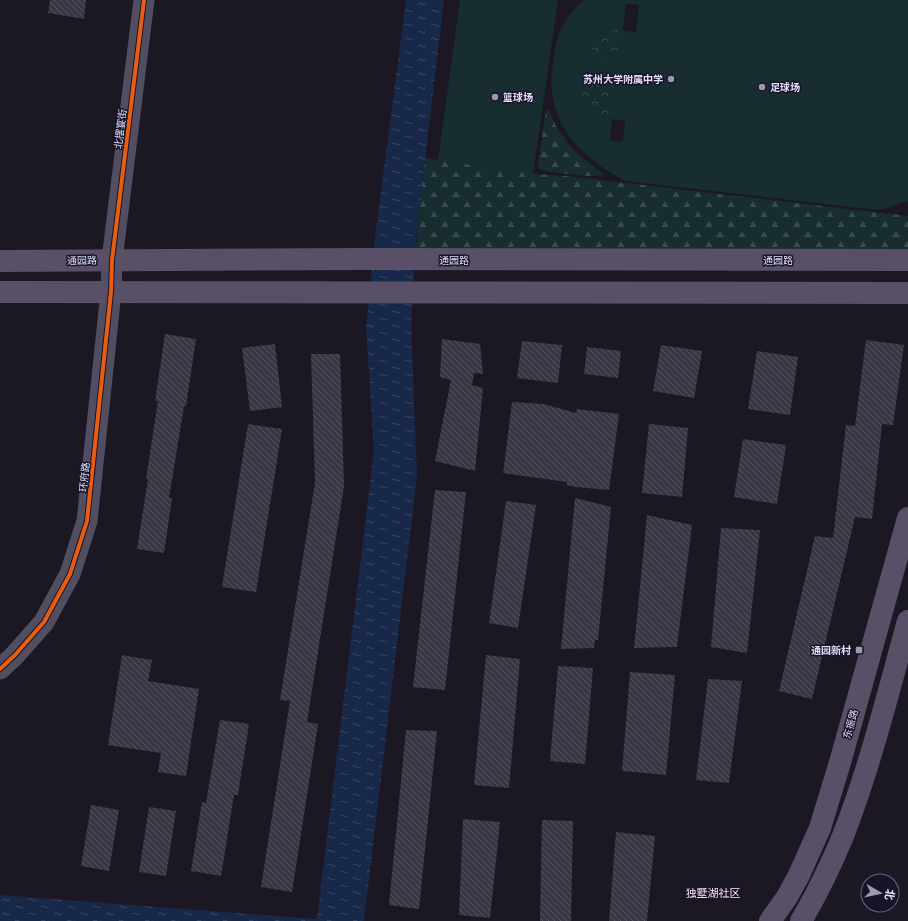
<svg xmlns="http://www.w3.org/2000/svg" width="908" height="921" font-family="'Source Sans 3','Noto Sans SC',sans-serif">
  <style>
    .green { fill: #182d2f; fill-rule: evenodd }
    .forest { fill: url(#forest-firs) }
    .park { fill: url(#park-crowns) }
    .water { fill: url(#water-ripples) }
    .building { fill: url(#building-back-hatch) }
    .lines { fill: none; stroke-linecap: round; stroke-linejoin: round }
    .minor { stroke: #514e62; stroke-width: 21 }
    .major { stroke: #594f67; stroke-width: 22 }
    .cycleway-casing { stroke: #181428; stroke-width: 6 }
    .cycleway { stroke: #e95d12; stroke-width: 4 }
    .poi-dot { fill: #9d99b0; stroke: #181428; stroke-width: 1.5 }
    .labels { text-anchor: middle; stroke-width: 3; stroke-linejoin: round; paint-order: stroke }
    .poi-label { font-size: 10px; font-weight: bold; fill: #e3defb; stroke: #181428; text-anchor: end }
    .street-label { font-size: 10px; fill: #e3defb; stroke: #181428 }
    .neighbourhood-label { font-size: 11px; fill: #fbe0f0; stroke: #181428 }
  </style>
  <defs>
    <pattern id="forest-firs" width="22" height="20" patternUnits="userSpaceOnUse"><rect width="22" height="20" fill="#182d2f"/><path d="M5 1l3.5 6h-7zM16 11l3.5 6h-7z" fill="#394b4e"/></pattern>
    <pattern id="park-crowns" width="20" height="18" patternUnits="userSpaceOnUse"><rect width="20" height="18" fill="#182d2f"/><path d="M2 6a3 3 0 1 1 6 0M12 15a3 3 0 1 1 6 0" fill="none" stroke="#394b4e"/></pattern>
    <pattern id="water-ripples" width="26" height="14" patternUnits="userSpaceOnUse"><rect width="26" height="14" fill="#182849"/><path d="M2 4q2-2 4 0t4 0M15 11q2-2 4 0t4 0" fill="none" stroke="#394764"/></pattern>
    <pattern id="building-back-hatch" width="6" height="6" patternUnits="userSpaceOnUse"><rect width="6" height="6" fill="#3a3744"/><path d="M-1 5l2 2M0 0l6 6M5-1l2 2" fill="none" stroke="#565460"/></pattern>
  </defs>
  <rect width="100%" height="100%" fill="#1b1824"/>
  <path class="green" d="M460,0h98l-25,174 -95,-14z
    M584,0h324v201l-29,9 -254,-29c-50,-28 -83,-62 -71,-123 1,-8 2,-17 5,-24 5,-13 15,-25 25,-34zM626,4l13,1 -3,27 -13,-2zM612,119l13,2 -2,21 -13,-1z"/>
  <path class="forest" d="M546,110l3,1 7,15 11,16 11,12 26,21c-18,3 -45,-2 -64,-5l-2,-5z
    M425,158l108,16 33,2 342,40v38l-492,-2 1,-25z"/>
  <path class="park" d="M623,11l-4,45c-13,5 -24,-2 -32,-13z
    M594,82l19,2 -6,46 -30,-39 4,-4z"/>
  <path class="water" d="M406,0h38l-27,227 -6,98 6,151 -53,445h-364v-26l317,24 57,-468 -8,-125 10,-96z"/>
  <path class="building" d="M50,0h36l-2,19 -36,-6z
    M165,334l31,5 -10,67h-2l-15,92h3l-8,55 -27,-4 11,-70h-2l12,-78h-3z
    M442,339l38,5 3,30 -9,-1 -2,12 11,3 -8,83 -40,-10 16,-81 -11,-3z
    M866,340l38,5 -11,80 -11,-1 -10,95 -17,-2 -43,182 -33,-8 36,-155 18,2 13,-113 9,1z
    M522,341l40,4 -4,38 -41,-5z
    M275,344l7,63 -32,4 -8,-63z
    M661,345l41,6 -8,47 -41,-7z
    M587,347l34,4 -3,27 -34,-4z
    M757,351l41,6 -8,58 -42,-6z
    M311,354h29l4,132 -37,236 11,2 -26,168 -31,-5 29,-186 -10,-1 35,-217z
    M512,402l31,2 33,9 1,-4 42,5 -10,76 -33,-3 -9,-2v-3l-64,-9z
    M248,424l34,5 -26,163 -34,-5z
    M649,424l39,4 -6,69 -40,-4z
    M743,439l43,6 -9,59 -43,-7z
    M435,490l31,2 -21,198 -32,-3z
    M575,498l36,9 -13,133h-3l-1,8 -33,1z
    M506,501l30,4 -18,123 -29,-5z
    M647,515l45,10 -15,122 -43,1z
    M721,528l39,2 -13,123 -36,-6z
    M122,655l30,5 -4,21 51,8 -13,87 -28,-4 3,-19 -53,-8z
    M486,655l34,4 -11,129 -35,-3z
    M558,666l35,2 -8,96 -35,-3z
    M630,672l45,3 -9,100 -44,-4z
    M708,679l34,2 -13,102 -33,-3z
    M220,720l29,4 -11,71h-4l-13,81 -30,-5 11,-69 4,1z
    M406,730l31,1 -18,178 -30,-4z
    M91,805l28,5 -10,61 -28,-5z
    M149,807l27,4 -10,65 -27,-4z
    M463,819l37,3 -10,96 -31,-3z
    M542,820l31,1 -2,100h-31z
    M616,832l39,4 -8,85h-38z"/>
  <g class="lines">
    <path class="minor" d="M0,669l15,-14 29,-33 26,-48 17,-53 24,-229 1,-32 32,-260"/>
    <path class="major" d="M0,261l367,-2 541,1
      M0,292l908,1
      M770,921l17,-24 12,-22 21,-47 21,-69 67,-241
      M801,921c16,-27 30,-56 42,-85 27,-69 45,-143 65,-215"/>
    <defs>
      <path id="cycleway" d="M0,669l15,-14 29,-33 26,-48 17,-53 24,-229 1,-32 32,-260"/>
    </defs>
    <use href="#cycleway" class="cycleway-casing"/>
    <use href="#cycleway" class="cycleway"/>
  </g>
  <g class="poi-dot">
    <circle cx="671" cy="79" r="4"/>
    <circle cx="762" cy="87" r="4"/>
    <circle cx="495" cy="97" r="4"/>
    <rect x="855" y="646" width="8" height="8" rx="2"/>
  </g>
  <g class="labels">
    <g class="poi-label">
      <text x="663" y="83">苏州大学附属中学</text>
      <text x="770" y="91" text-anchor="start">足球场</text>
      <text x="503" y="101" text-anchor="start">篮球场</text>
      <text x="851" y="654">通园新村</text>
    </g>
    <g class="street-label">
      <text transform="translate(120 129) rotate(-83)" y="4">北摆宴街</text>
      <text transform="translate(82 260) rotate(-1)" y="4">通园路</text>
      <text x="454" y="264">通园路</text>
      <text x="778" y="264">通园路</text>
      <text transform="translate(84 477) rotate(-84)" y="4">环府路</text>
      <text transform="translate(850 724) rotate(-74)" y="4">东振路</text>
    </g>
    <g class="neighbourhood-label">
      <text x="713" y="897">独墅湖社区</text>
    </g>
  </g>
  <g transform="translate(880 893) rotate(99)"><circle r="19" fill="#181428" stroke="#69657c"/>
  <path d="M0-3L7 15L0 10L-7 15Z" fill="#9d99b0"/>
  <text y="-6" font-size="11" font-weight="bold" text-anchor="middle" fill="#e3defb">北</text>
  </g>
</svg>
